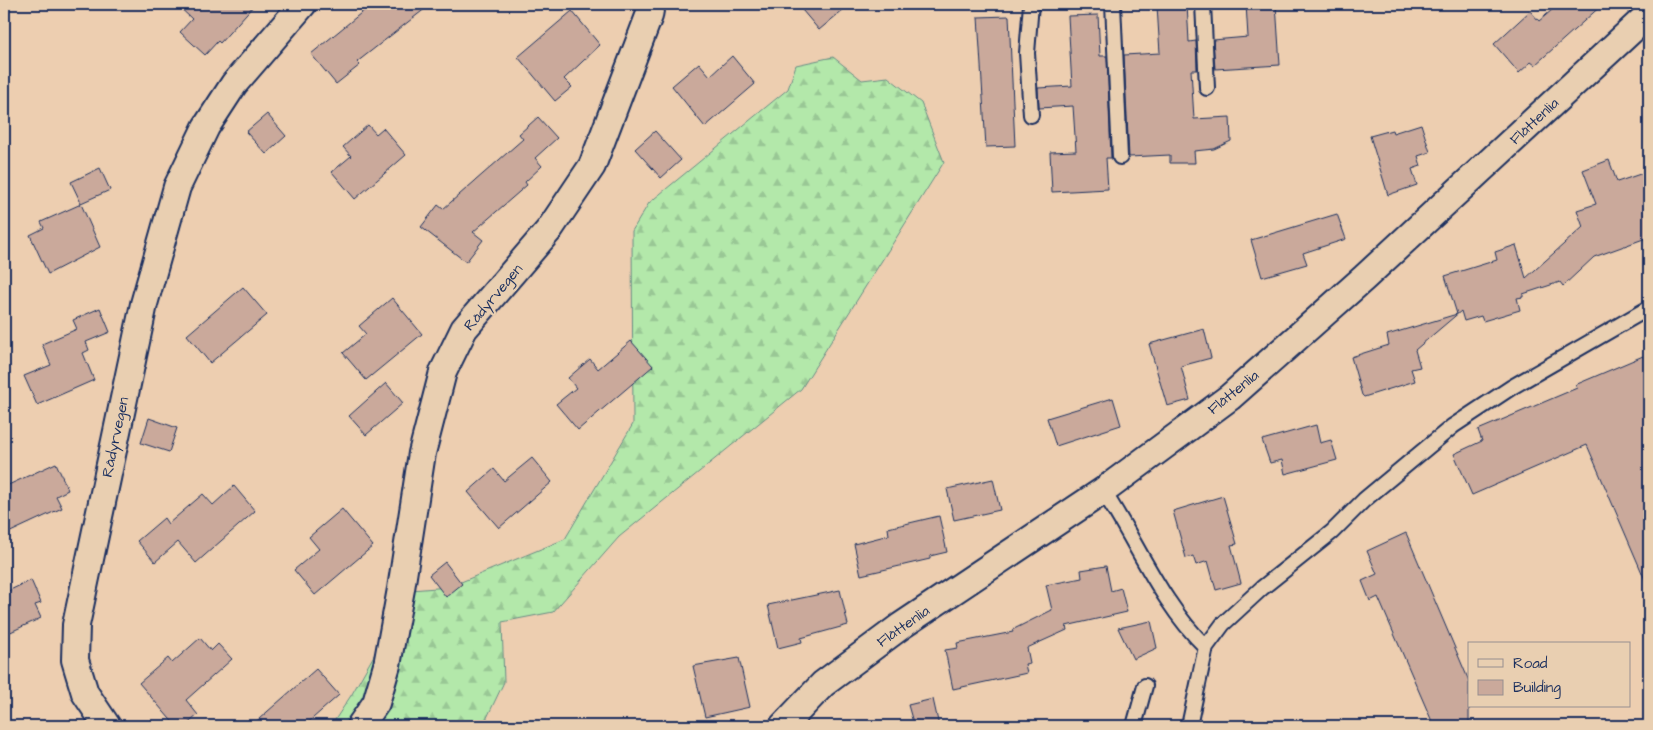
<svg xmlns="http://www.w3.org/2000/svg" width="1653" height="730" font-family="'Architects Daughter',sans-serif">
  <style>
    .forest { fill: url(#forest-firs); stroke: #678c84 }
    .building { fill: #caa99b; stroke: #1b2f5e }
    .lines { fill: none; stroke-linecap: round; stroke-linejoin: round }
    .lane-casing { stroke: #1b2f5e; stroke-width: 18 }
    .street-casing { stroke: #1b2f5e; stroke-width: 30 }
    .lane { stroke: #e9cfb1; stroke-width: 14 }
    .street { stroke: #e9cfb1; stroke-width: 26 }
    .labels { text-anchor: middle; stroke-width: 4.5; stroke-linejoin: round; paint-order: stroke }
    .street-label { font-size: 15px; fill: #1b2f5e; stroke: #e9cfb1 }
  </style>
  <defs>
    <pattern id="forest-firs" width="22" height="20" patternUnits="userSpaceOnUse" patternTransform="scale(1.25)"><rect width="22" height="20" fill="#b3e8aa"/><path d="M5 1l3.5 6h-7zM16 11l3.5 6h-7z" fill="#99c795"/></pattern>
  </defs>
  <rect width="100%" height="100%" fill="#edceb0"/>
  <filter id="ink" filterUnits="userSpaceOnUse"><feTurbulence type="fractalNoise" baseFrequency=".02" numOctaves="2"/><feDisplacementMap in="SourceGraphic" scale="10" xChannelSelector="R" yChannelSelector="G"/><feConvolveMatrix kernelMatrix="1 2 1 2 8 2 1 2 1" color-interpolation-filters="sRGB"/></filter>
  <g filter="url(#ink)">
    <path class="forest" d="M833,57l29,23 26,-3 33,26 23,59 -143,227 -182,148 -66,75 -51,10 2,60 -21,44h-152l21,-32 59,-104 38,-3 116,-48 68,-115 -1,-193 17,-28 139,-114 8,-24z"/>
    <path class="building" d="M176,4h79l-35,39 -2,-2 -13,14 -25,-23 12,-13z
      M372,4h59l-74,58 3,3 -24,19 -25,-30z
      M797,4h53l-31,26z
      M1187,4l2,38 7,-1 1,29h-6l3,49 36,-2 1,24 -17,8 -20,2 1,12h-25v-8l-41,2 -5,-102 36,-2 -3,-47z
      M1246,4h30l4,61 -65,4 -2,-29 35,-3z
      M1559,4h44l-68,61 -4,-3 -12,11 -25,-29 36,-33 9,10z
      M572,11l28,34 -36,34 8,8 -17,14 -37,-44z
      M1098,15l2,41h7l4,102h-5l2,31 -56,3 -2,-40 26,-1 -3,-45 -34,2 -1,-20 34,-2 -4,-70z
      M1009,16l6,130 -29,1 -8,-130z
      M732,56l23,28 -50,43 -33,-41 27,-23 11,13z
      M267,114l19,22 -20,18 -20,-22z
      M538,117l19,21 -22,20 7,8 -17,16 2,3 -54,47 10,8 -17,22 -45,-35 17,-22 5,4 80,-70 -4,-5z
      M1421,124l9,28 -12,4 3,10 -9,3 5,16 -29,10 -18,-59 22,-6 1,3z
      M368,125l8,9 7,-6 23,27 -51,44 -23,-27 19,-16 -8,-9z
      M655,131l26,29 -20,18 -26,-29z
      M1609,160l8,22 32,-11v66l-55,20 -31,29 -3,-4 -37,12v3l-6,1 3,12 -37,11 -2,-5 -17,5 -3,-10 -46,39 5,17 -9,2 4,12 -51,16 -2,-2 -11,-38 38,-12 -2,-10 70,-21 -12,-38 52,-16 -2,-8 21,-7 10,33 57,-51 -6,-17 19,-6 -13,-34z
      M100,168l10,22 -29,13 -10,-21z
      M81,204l19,43 -52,27 -18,-39 14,-7 -3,-6z
      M1337,214l9,25 -43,14 4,11 -45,13 -11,-37z
      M243,287l24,28 -57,48 -23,-28z
      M392,298l30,36 -56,46 -23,-27 23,-19 -7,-8z
      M100,308l10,24 -24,10 3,8 -6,3 11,27 -57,25 -13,-29 27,-11 -9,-21 35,-15 -4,-9z
      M1204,329l7,29 -30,8 9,34 -23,6 -18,-62z
      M631,341l22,25 -75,64 -22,-26 20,-16 -8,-10 22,-19 8,10z
      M1643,356l6,13v220l-62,-144 -115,50 -18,-41 28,-13 -4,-11 99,-42 -2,-3z
      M386,383l17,20 -37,32 -17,-19z
      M1113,398l8,27 -65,21 -9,-28z
      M149,418l28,10 -8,24 -28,-9z
      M1316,425l4,18 11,-3 6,20 -52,14 -3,-14 -12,3 -8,-23z
      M532,458l20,24 -53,46 -31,-36 26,-23 10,12z
      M56,463l12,27 -12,6 6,12 -58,27v-48z
      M993,479l7,31 -46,10 -7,-31z
      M234,486l21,25 -59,52 -18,-21 -23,20 -18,-21 27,-23 4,6 35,-30 10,11z
      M1223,496l14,48 -6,1 10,38 -25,7 -8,-29 -12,4 -3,-9 -7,2 -13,-47z
      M342,509l31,37 -58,49 -21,-25 25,-21 -10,-12z
      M939,516l8,36 -17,4v3l-69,16 -7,-31 35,-9 -1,-7z
      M1406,533l63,148v45h-35l-56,-129 -8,4 -8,-20 15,-7 -10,-23z
      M445,562l17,22 -16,13 -17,-22z
      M1106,566l5,25 10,-3 6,24 -61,14 1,4 -40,18 3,15 -5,1 2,9 -74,16 -8,-39 13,-2 -1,-5 56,-11 -1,-2 40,-20 -6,-25 36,-7 -1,-8z
      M31,580l10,23 -6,2 6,13 -37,17v-42z
      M840,590l8,35 -47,13 1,4 -24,6 -10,-43z
      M1151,621l6,27 -24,11 -15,-31z
      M200,638l11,13 7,-7 14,15 -46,41 12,15 -13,11h-9l-37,-43 29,-25 4,5z
      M739,658l11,49 -45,10 -12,-51z
      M316,669l23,26 -35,31h-53z
      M933,699l6,27h-25l-6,-21z"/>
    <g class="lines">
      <defs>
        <path id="lane" d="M1113,4l7,153
          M1203,4l4,84
          M1031,115l-4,-62 4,-49
          M1103,491c34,51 58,113 103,156
          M1134,726l11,-40
          M1189,726l17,-79 17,-23 39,-36 70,-56 32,-32 89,-74 59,-39 137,-79"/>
        <path id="street" d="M107,726l-22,-33 -10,-33 1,-35 68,-321 33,-117 29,-60 28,-43 69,-80
          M360,726l16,-23 11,-38 14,-76 21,-136 21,-81 21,-43 85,-99 43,-64 57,-150 2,-12
          M783,726l40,-42 78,-58 202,-135 127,-94 134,-119 285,-264"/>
      </defs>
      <use href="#lane" class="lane-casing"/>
      <use href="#street" class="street-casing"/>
      <use href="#lane" class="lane"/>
      <use href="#street" class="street"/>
    </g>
  </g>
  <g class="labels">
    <g class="street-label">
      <text transform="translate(1534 121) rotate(-43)" y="5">Flåttenlia</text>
      <text transform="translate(493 297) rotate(-50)" y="5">Rådyrvegen</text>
      <text transform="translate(1233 392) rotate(-39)" y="5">Flåttenlia</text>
      <text transform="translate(115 437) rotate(-78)" y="5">Rådyrvegen</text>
      <text transform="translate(903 626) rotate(-35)" y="5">Flåttenlia</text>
    </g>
  </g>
  <rect width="1653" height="730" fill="none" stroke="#e9cfb1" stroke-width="20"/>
  <rect x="10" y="10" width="1633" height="710" fill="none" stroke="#1b2f5e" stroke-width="2" filter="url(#ink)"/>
  <rect x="1468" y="642" width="162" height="65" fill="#e9cfb1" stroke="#978f90"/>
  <rect x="1478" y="659" width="25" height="8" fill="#e9cfb1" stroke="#978f90"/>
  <text x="1513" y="668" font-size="15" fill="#1b2f5e">Road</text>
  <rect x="1478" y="680" width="25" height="15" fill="#caa99b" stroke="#978f90"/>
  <text x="1513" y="692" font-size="15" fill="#1b2f5e">Building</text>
</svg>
